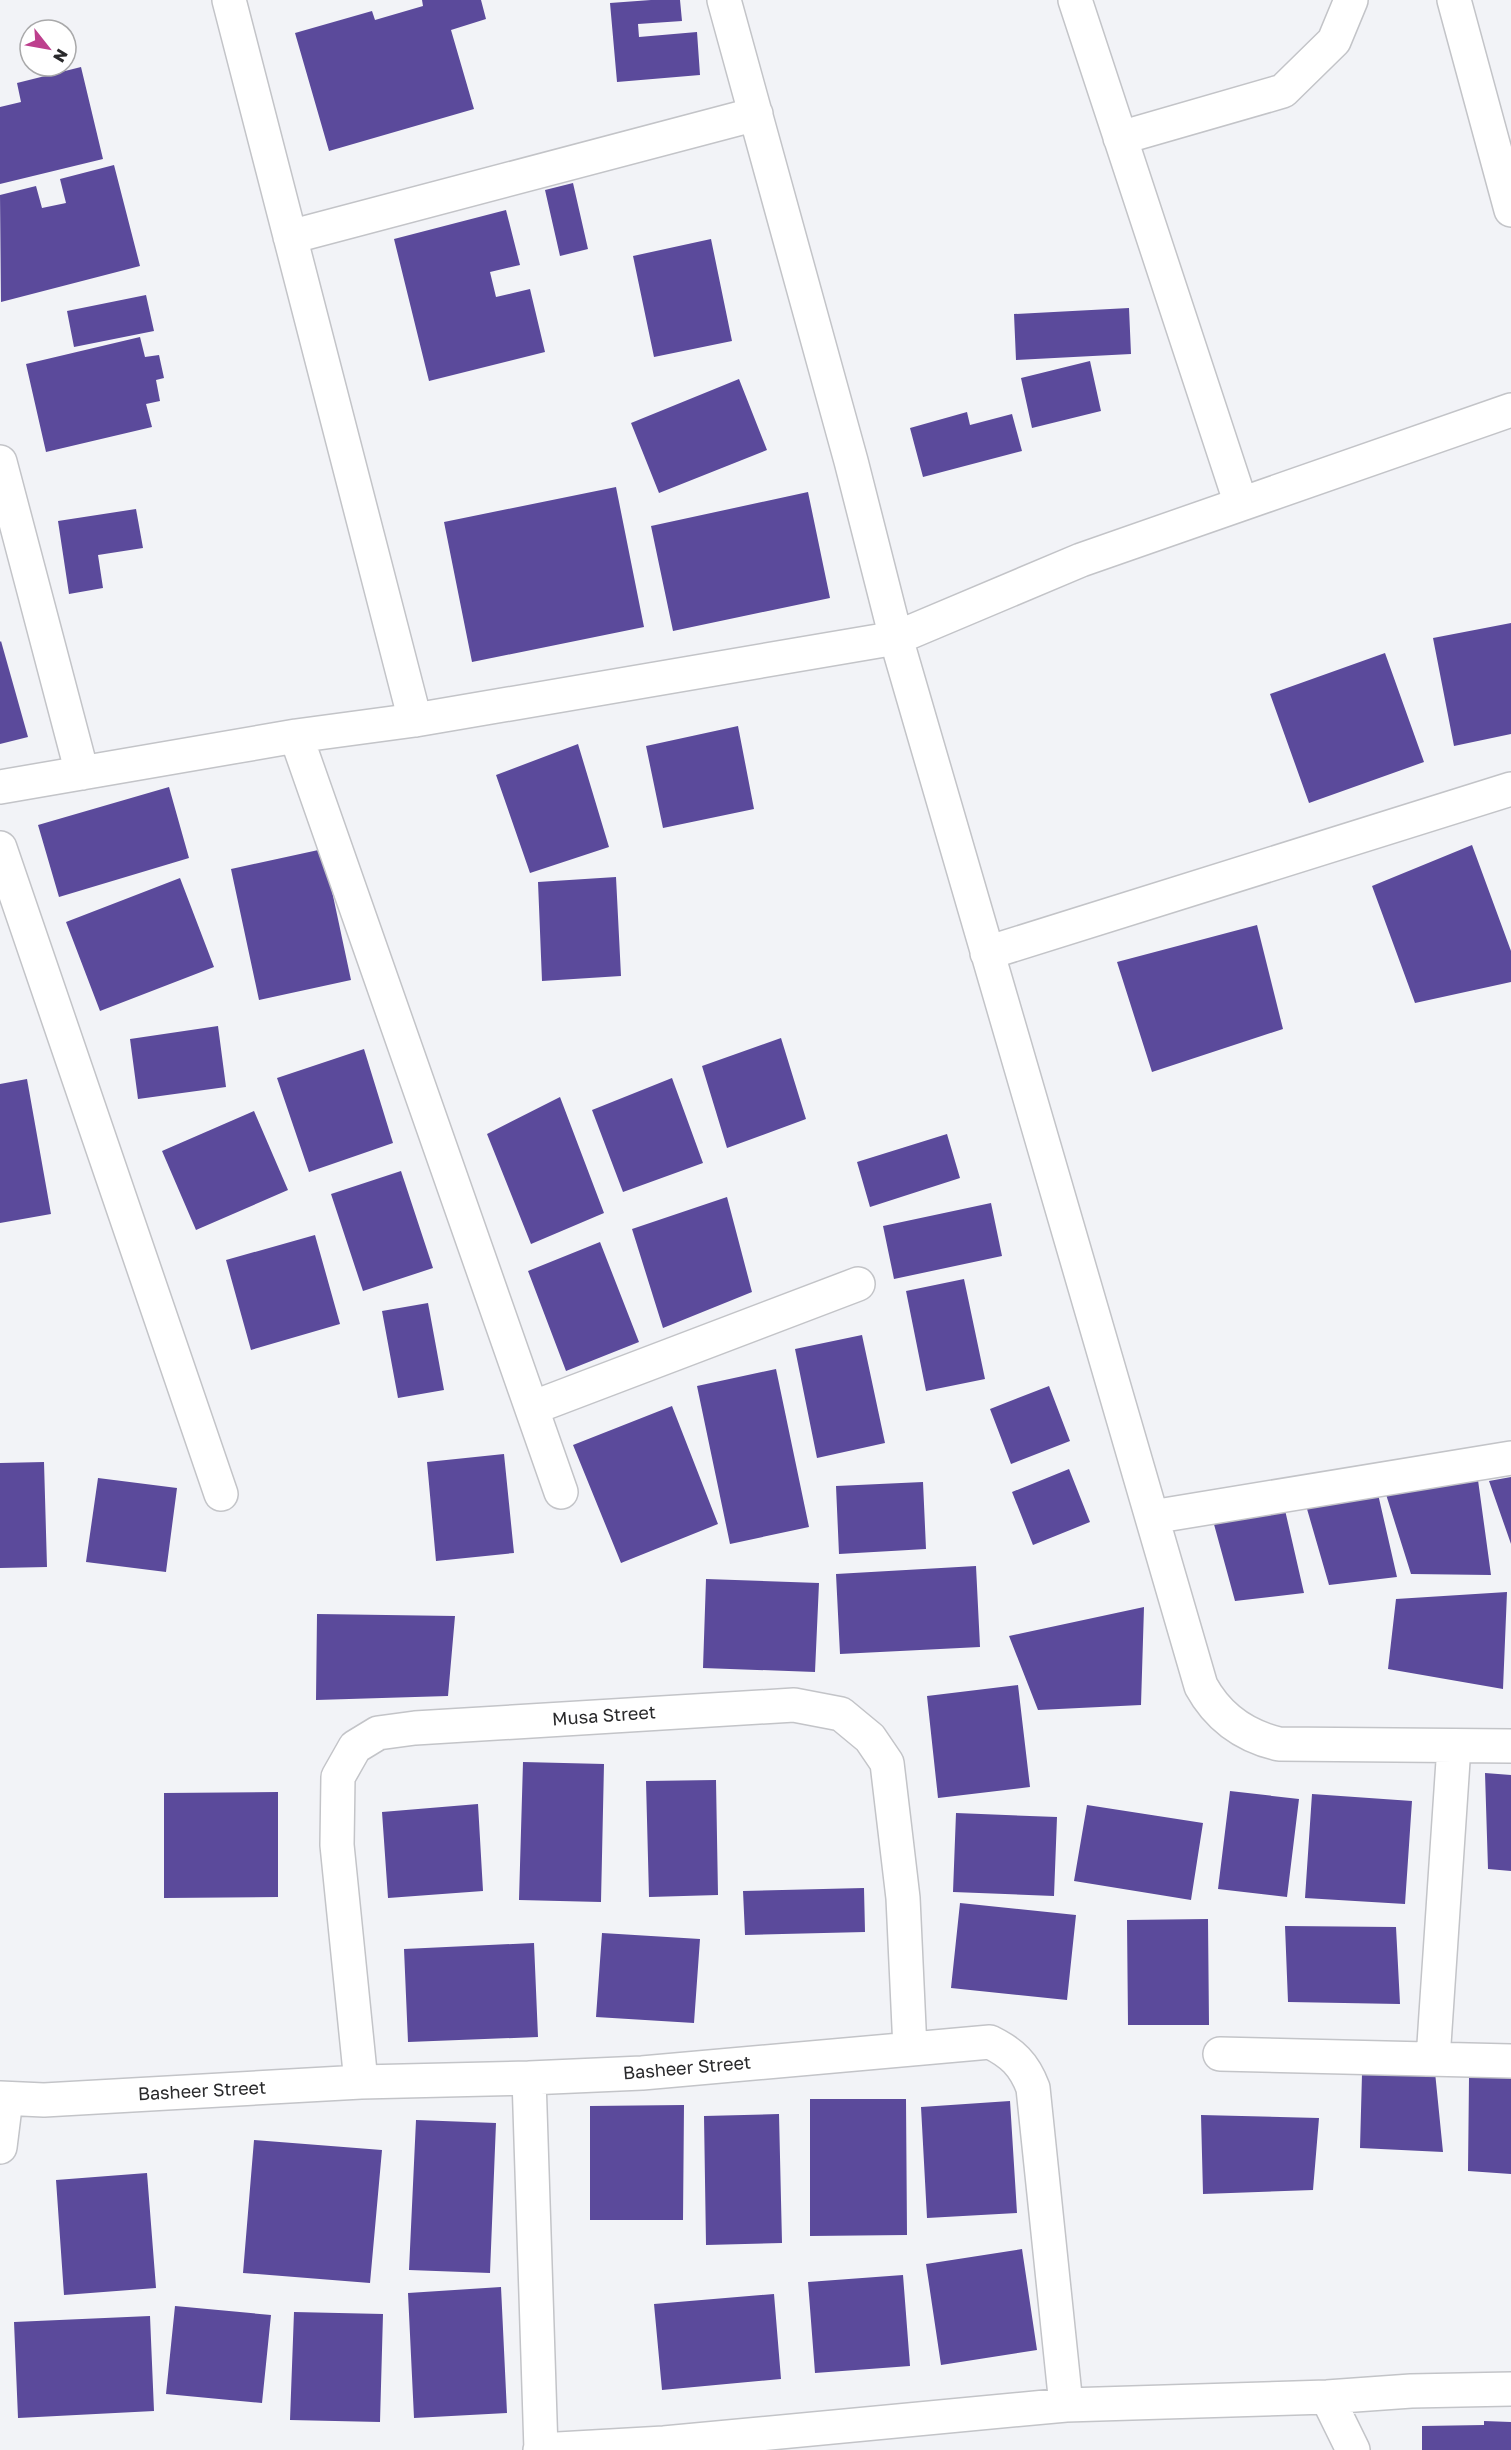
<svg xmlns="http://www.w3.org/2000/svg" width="1511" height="2450" font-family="'Golos Text',sans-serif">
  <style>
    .building { fill: #5b4a9b }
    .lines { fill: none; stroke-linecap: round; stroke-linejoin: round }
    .minor-casing { stroke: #c3c4c8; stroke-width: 36 }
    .minor { stroke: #fff; stroke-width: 33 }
    .labels { text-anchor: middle; stroke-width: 6; stroke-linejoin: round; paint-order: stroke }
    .street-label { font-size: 18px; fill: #29292b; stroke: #fff }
  </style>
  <rect width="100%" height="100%" fill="#f2f3f7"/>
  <path class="building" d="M422,0h59l5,19 -35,11 23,79 -145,42 -34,-118 77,-22 3,9 48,-14z
    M651,0h29l2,21 -44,3 1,13 58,-5 3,43 -83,7 -7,-79z
    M81,67l22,92 -103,25v-77l21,-5 -4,-19z
    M114,165l26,101 -139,36 -1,-107 36,-9 6,22 24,-5 -6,-24z
    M573,183l15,66 -28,7 -15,-66z
    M506,210l14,55 -30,7 6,25 34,-8 15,63 -116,29 -35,-142z
    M711,239l21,102 -78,16 -21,-101z
    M146,295l8,36 -80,16 -7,-36z
    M1129,308l2,46 -115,6 -2,-46z
    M140,337l5,20 14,-2 5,23 -8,2 4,21 -14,3 6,23 -106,25 -20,-88z
    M1090,361l11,50 -69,17 -11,-50z
    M739,379l28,71 -108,43 -28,-70z
    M967,412l3,13 42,-11 10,37 -99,26 -13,-49z
    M616,487l28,140 -172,35 -28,-140z
    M808,492l22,106 -157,33 -22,-105z
    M136,509l7,39 -45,7 5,33 -34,6 -11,-73z
    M1511,623v111l-57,12 -21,-108z
    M1,641l27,96 -28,7v-102z
    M1385,653l39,109 -115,41 -39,-109z
    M738,726l16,83 -91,19 -17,-82z
    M578,744l31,103 -79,26 -34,-98z
    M169,787l20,71 -130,39 -21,-72z
    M1472,845l39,106v31l-96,21 -43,-117z
    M323,849l28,131 -92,20 -28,-131z
    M616,877l5,99 -79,5 -4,-99z
    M180,878l34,89 -114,44 -34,-89z
    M1257,925l26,104 -131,43 -35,-110z
    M218,1026l8,61 -88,12 -8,-60z
    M781,1038l25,81 -79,29 -25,-82z
    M364,1049l29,94 -84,29 -32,-94z
    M672,1078l31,85 -80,29 -31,-82z
    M27,1079l24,135 -51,9v-139z
    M560,1097l44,116 -73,31 -44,-110z
    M254,1111l34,79 -92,40 -34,-79z
    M947,1134l13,44 -90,29 -13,-45z
    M401,1171l32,97 -70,23 -32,-97z
    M727,1197l25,95 -89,36 -31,-99z
    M991,1203l11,53 -108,23 -11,-53z
    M315,1235l25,89 -89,26 -25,-90z
    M600,1242l39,100 -73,29 -38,-100z
    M964,1279l21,100 -59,12 -20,-100z
    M428,1303l16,87 -46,8 -16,-87z
    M862,1335l23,108 -68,15 -22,-109z
    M776,1369l33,158 -79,17 -33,-158z
    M1049,1386l21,55 -59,23 -21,-55z
    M672,1406l46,118 -97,39 -48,-118z
    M504,1454l10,99 -78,8 -9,-99z
    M44,1462l3,105 -47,1v-105z
    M1069,1469l21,53 -57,23 -21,-53z
    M1511,1477v67l-22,-63z
    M98,1478l79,10 -11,84 -80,-10z
    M1478,1480l13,95 -80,-1 -27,-86z
    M923,1482l3,67 -87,5 -3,-68z
    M1378,1494l19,83 -68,8 -24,-83z
    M1285,1510l19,83 -69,8 -23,-84z
    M976,1566l4,81 -140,7 -4,-80z
    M706,1579l113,4 -4,89 -112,-4z
    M1507,1592l-4,97 -115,-20 8,-70z
    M1144,1607l-3,98 -103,5 -29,-74z
    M317,1614l138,2 -7,80 -132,4z
    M1018,1685l12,102 -92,11 -11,-102z
    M523,1762l81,2 -3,138 -82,-2z
    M1485,1773l26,2v96l-23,-2z
    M716,1780l2,115 -69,2 -3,-116z
    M1230,1791l69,8 -12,98 -69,-8z
    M278,1792v105l-114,1v-105z
    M1312,1794l100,7 -7,103 -100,-6z
    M478,1804l5,87 -95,7 -6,-86z
    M1087,1805l116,18 -12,77 -117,-19z
    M956,1813l101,4 -3,79 -101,-4z
    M864,1888l1,44 -120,3 -2,-44z
    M960,1903l116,12 -9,85 -116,-12z
    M1208,1919l1,106h-81l-1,-105z
    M1285,1926l111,1 4,77 -112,-2z
    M602,1933l98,6 -6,84 -98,-6z
    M534,1943l4,94 -130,5 -4,-93z
    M1435,2072l8,80 -83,-4 2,-74z
    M1511,2077v97l-43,-3 1,-93z
    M810,2099h96l1,136 -97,1z
    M1010,2101l7,112 -90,5 -6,-111z
    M684,2105l-1,115h-93v-114z
    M779,2114l3,129 -76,2 -2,-129z
    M1201,2115l118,3 -6,72 -110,4z
    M416,2120l80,3 -6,150 -81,-3z
    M254,2140l128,10 -12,133 -127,-10z
    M147,2173l9,115 -92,7 -8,-115z
    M1022,2249l15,101 -96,15 -15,-101z
    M903,2275l7,91 -95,7 -7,-91z
    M501,2287l6,126 -93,5 -6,-125z
    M774,2294l7,85 -119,11 -8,-86z
    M175,2306l96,9 -9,88 -96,-9z
    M294,2312l89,2 -3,108 -90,-2z
    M150,2316l4,95 -136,7 -4,-96z
    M1484,2421l27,1v28h-89v-24l62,-1z"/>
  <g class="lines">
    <defs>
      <path id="minor" d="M229,0l186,720
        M724,0l127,461 45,177 305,1048c17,31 43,50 78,58l232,2
        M1075,0l166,504
        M1454,0l57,210
        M1120,138l163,-47 51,-50 17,-41
        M290,237l466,-123
        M0,462l82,311
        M296,736l265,756
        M0,787l296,-51 119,-16 481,-82 185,-78 430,-150
        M0,848l221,646
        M987,953l524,-164
        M532,1408l326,-124
        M1152,1517l359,-59
        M1220,2054l291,7
        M1433,2059l21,-313
        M529,2078l12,372
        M361,2082l-24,-237 1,-68 17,-30 23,-14 37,-5 379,-23 47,9 29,24 17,25 16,135 7,151
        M0,2098l44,2 317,-18 168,-4 113,-5 348,-31c22,11 34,22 43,46l33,317
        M0,2147l6,-48
        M1327,2397l26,53
        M540,2450l124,-7 402,-38 261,-8 84,-6 100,-2"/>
    </defs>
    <use href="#minor" class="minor-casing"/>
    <use href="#minor" class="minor"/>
  </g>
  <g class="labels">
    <g class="street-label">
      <text transform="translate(604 1716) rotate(-4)" y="6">Musa Street</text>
      <text transform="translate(687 2068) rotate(-5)" y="6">Basheer Street</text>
      <text transform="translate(202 2091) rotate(-3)" y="6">Basheer Street</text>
    </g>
  </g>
  <g transform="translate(48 48) rotate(121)"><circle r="28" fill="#ffffff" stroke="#a9a9aa" stroke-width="1.5"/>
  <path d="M0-4.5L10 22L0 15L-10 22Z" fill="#bd3f8d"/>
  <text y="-9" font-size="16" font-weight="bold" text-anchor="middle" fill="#29292b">N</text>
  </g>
</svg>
